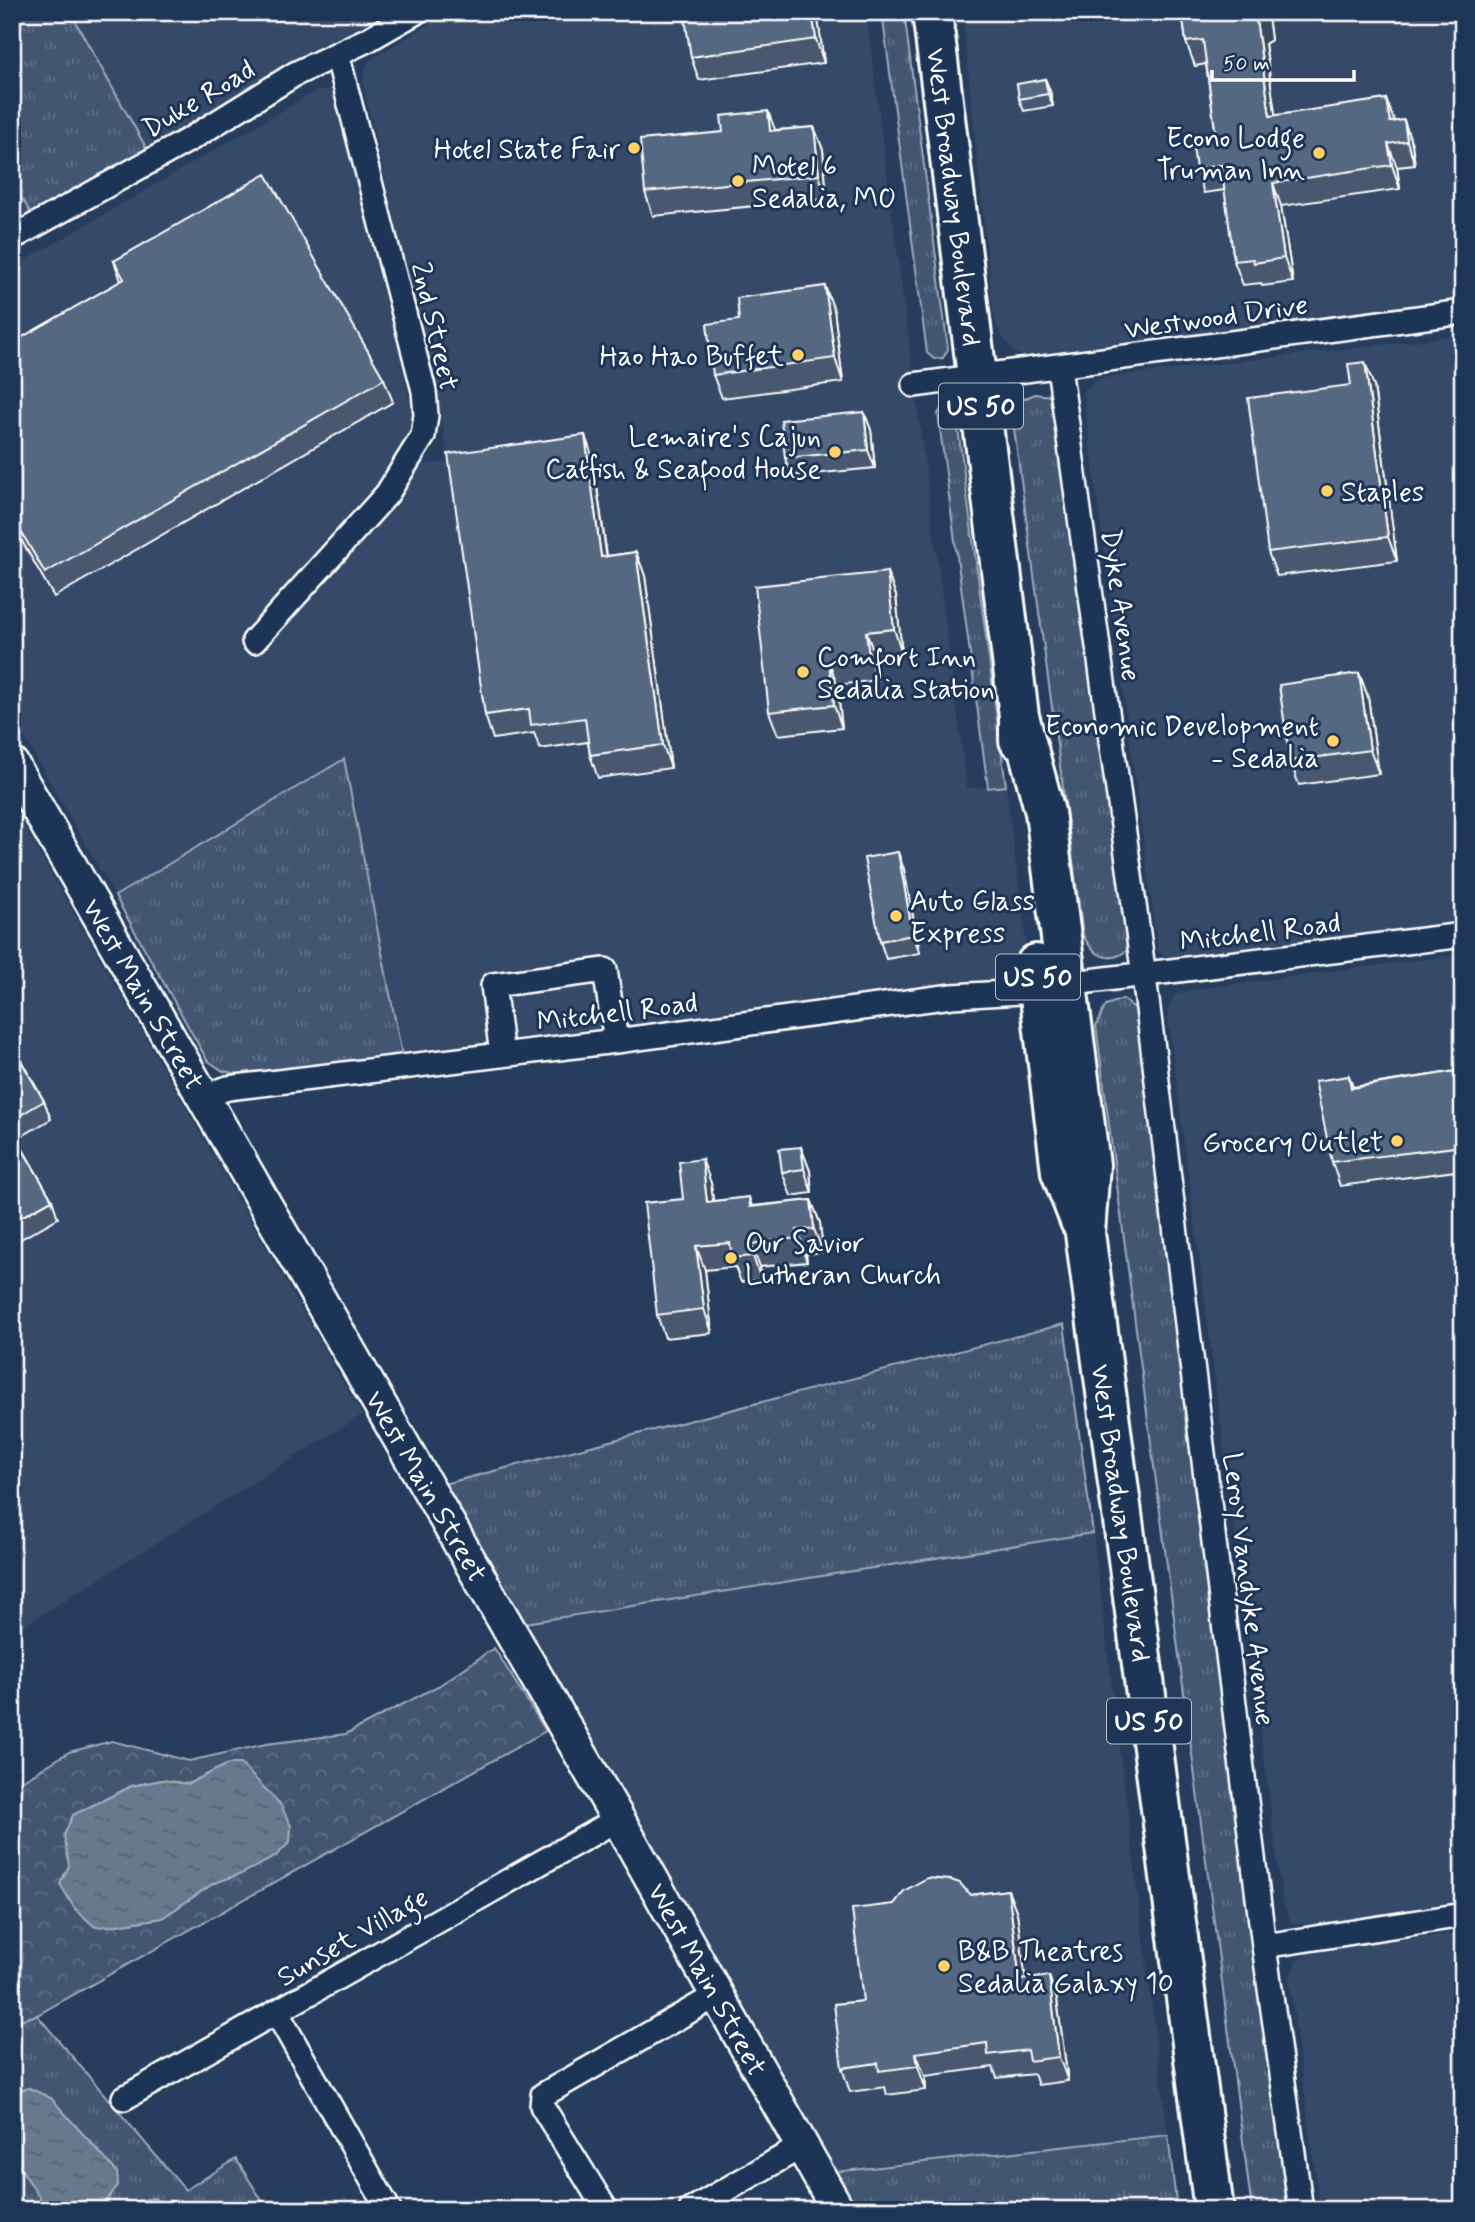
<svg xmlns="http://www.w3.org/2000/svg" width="1475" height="2222" font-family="Mynerve,sans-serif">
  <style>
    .built { fill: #344a68 }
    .grass { fill: url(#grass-tufts); stroke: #a0aab8; stroke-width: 2 }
    .forest { fill: url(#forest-crowns); stroke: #a0aab8; stroke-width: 2; fill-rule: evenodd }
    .water { fill: url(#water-ripples); stroke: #a4aebb; stroke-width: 2 }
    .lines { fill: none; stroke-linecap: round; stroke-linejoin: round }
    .street-casing { stroke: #fff; stroke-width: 28 }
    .secondary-casing { stroke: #fff; stroke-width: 37 }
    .highway-casing { stroke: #fff; stroke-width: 44 }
    .street { stroke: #1d3557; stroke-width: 23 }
    .secondary { stroke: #1d3557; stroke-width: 32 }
    .highway { stroke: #1d3557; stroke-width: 38 }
    .wall { fill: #49596f; stroke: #fff; stroke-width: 2 }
    .shaded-wall { fill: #3c485a; stroke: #fff; stroke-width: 2 }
    .building { fill: #556781; stroke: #fff; stroke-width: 2 }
    .poi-dot { fill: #ffd166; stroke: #1d3557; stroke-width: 2.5 }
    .labels { text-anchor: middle; stroke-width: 6; stroke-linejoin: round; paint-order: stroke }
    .shield { fill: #1d3557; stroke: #bbc2cd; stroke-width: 2 }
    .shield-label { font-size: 26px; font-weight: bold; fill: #fff }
    .street-label { font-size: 28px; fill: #fff; stroke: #1d3557 }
    .poi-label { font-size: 28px; fill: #fff; stroke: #1d3557; text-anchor: end }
  </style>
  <defs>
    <pattern id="grass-tufts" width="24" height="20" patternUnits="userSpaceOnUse" patternTransform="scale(1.75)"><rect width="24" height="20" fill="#425672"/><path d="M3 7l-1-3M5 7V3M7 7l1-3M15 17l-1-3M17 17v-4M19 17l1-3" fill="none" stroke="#5e6f87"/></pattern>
    <pattern id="forest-crowns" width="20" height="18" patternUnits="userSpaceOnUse" patternTransform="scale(1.75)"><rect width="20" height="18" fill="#425672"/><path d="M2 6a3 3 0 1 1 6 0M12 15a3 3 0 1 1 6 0" fill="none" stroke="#5e6f87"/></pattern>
    <pattern id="water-ripples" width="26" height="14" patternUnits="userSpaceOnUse" patternTransform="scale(1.75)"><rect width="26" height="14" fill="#67788e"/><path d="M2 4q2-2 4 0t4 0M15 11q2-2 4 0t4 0" fill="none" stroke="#5a626d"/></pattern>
  </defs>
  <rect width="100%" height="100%" fill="#263d5e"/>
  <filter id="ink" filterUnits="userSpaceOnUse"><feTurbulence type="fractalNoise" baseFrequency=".0143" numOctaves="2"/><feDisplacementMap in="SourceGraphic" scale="14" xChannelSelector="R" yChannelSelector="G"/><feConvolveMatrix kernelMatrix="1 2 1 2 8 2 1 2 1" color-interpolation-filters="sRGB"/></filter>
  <g filter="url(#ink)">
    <path class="built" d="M70,12h335l-256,141z
      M449,12h417l101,776 39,-2 22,172 -4,17 -14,7 -608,73 -59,-295 -228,136 -103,-180v-448l304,-177 16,-2 10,11 82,364 25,-2 -14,-75 -72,-301 1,-14 6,-12z
      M962,12h501v293l-430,54 -18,-6 -15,-19 -7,-22z
      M12,181l22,38 -22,12z
      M1463,335v589l-289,38 -16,-11 -75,-559 16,-14z
      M12,805l350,610 -350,218z
      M1463,954v950l-154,21 -18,-3 -8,-18 -116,-893 7,-16 16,-5z
      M1093,1533l75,602 -334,37 -315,-548z
      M1463,1933v277h-143l-31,-232 7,-17 13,-8 24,-6z"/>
    <path class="grass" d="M12,12h58l79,141 -115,66 -22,-38z
      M882,12h22l44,337 -5,9 -9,1 -7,-6z
      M1035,394l16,2 11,16 69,535c-20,19 -37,10 -48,-12l-71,-521 7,-13z
      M944,404l10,5 3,12 49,365 -18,2 -50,-374z
      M344,759l58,296 -163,19 -16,-3 -16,-11 -92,-164z
      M1123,999l14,11 160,1200h-45l-156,-1184 10,-21z
      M1064,1324l29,209 -574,91 -75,-140z
      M37,2015l148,175 51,-31 32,51h-98l-16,-12 -17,3 -11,9h-27l19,-25 -89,-97 -17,5v-71z
      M1168,2135l9,75h-322l-21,-38z
      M12,2155l33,51 3,4h-24l-12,-19z"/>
    <path class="forest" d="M494,1648l52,83 -509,284 -25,7v-235l57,-35 43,-11 77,20 77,-17 80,-10 94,-49zM228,1764l13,1 39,39 -39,70 -27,9 -52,35 -52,8 -50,-42 9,-18 4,-51 59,-29 30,-6 26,4z"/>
    <path class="water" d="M228,1764h13l39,40 11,22 -1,16 -15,15 -34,17 -27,9 -52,35 -52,8 -15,1 -20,-18 -15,-25 9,-18 -5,-31 9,-20 59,-29 30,-6 26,4z
      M29,2088l22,10 66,74 1,13 -19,25h-51l-36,-55v-62z
      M154,2198l16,12h-44l11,-9z"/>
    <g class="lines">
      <defs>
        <path id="street" d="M12,238l180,-100 103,-64 74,-35 47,-27
          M1059,367l85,609 120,970 37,264
          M914,385l549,-73
          M254,641l133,-147 36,-58 3,-21 -2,-24 -87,-337
          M1065,984l398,-49
          M502,1055l-9,-70 112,-15 11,71
          M203,1096l25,-8 388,-47 336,-45 87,-5
          M1264,1946l199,-31
          M277,2013l112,197
          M124,2098l494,-279
          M606,2210l-64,-104 1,-11 174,-100
          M691,2210l111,-64"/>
        <path id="secondary" d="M12,764l606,1055 220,391"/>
        <path id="highway" d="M932,12l87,704v24
          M1019,716l26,96 45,353 -5,68 129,977
          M1036,964l25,208 19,49"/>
      </defs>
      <use href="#street" class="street-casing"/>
      <use href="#secondary" class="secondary-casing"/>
      <use href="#highway" class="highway-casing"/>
      <use href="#street" class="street"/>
      <use href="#secondary" class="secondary"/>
      <use href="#highway" class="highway"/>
    </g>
    <path class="wall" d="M817,12l7,51 -125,17 -8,-23z
      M1182,12h93v3l-7,1 3,24 -6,4 10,71 119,6 18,23 3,21 -18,2 3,22 -119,17 12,76 -31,4 -1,-3 -18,2 -9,-24 -9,-71 -21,3 -8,-24 20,-33 -10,-72 -11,2 -9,-24z
      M1045,79l5,12 3,15 -29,5 -5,-12z
      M814,127l9,23 4,49 -174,17 -8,-24 130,-62z
      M114,261l270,118 9,23 -339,195 -42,-73v-181l109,-62z
      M834,310l9,72 -121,16 -9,-23z
      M1374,386l23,175 -120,15 -9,-24z
      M864,412l7,18 4,38 -84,8 -6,-18z
      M593,459l14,97 29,-4 9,24 26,192 -73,10 -8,-23 -2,-13 -48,7 -6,-16 -41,6 -8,-24z
      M887,572l9,24 6,57 -27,2 3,25 -41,5 5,43 -64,7 -9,-23z
      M1359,673l9,24 11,77 -80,11 -9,-24z
      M904,870l16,83 -34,6 -6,-18z
      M12,1045l32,56 7,18 -34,20 35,61 6,18 -46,26z
      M1456,1071l7,18v81l-123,16 -8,-24 17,-86 4,11z
      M801,1147l9,24 2,22 -21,3 -9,-24z
      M711,1183l2,18 36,-4 3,9 59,-6 9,23 3,29 -17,2 1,8 -47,5 1,13 -20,2 -6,-15 -30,3 7,63 -47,5 -8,-23 26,-116z
      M1008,1890l9,23 8,66 24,-3 8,24 11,81 -30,4 -4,-11 -37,4 -4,-11 -68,9 1,14 -39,5 -2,-8 -35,5 -8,-24 21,-67 107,-106z"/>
    <path class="shaded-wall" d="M812,12h5l7,51 -8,-24z
      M1262,12h5l1,4 3,24 -6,4 14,96 -9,-24 -14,-96z
      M1045,79l5,12 3,15 -5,-12z
      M1386,99l9,24 -5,-1z
      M768,111l9,24 -7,-4z
      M1404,120l8,24 3,21 -8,-24z
      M814,127l9,23 4,49 -8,-24z
      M1388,144l9,23 3,22 -8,-24z
      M1273,183l8,23 12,76 -9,-24z
      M825,286l9,24 9,72 -8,-24z
      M1365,362l9,24 23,175 -9,-24z
      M864,412l7,18 4,38 -7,-18z
      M585,435l8,24 17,122 -9,-24z
      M636,552l9,24 26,192 -8,-23z
      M887,572l9,24 6,57 -8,-24z
      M866,632l9,23 3,25 -9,-23z
      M829,661l8,24 5,43 -8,-23z
      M1359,673l9,24 11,77 -9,-24z
      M898,852l6,18 16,83 -7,-18z
      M1456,1071l7,18v18z
      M801,1147l9,24 2,22 -8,-24z
      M702,1159l9,24 5,42 -9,-23z
      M811,1200l9,23 3,29 -9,-23z
      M797,1230l9,24 1,8 -9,-24z
      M751,1244l9,23 1,13 -8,-24z
      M696,1246l9,24 7,63 -8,-24z
      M1008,1890l9,23 12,91 -9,-24z
      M1049,1976l8,24 11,81 -9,-24z
      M916,2053l9,23 1,14 -8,-24z"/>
    <path class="building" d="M684,12h128l4,27 -125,18z
      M1182,12h80l1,4 -7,4 14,96 116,-17 4,23 14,-2 3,21 -19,3 4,21 -119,18 11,75 -30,5 -1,-4 -19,2 -13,-96 -25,4 -4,-30 24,-3 -13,-96 -17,2z
      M1045,79l3,15 -29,5 -2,-15z
      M768,111l2,20 44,-4 5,48 -174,17 -5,-52 83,-8 -2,-16z
      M266,174l118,205 -339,194 -33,-57v-173l112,-64 -10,-18z
      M825,286l10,72 -122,17 -6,-51 32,-4 -2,-22z
      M1365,362l23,175 -120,15 -20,-154 103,-13 -3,-21z
      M864,412l4,38 -83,8 -4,-38z
      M585,435l16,122 35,-5 27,193 -73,10 -5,-37 -54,7 -2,-16 -44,6 -37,-261z
      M887,572l7,57 -28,3 3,25 -40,4 5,44 -65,7 -14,-126z
      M1359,673l11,77 -80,11 -11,-76z
      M898,852l15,83 -33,6 -16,-83z
      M12,1045l32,56 -32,19z
      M1456,1071l7,36v39l-131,16 -17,-81 34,-5 2,12z
      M12,1131l40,69 -40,22z
      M801,1147l3,22 -22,3 -3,-23z
      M702,1159l5,43 42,-5 1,10 61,-7 3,29 -17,1 1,8 -47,6 2,12 -21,2 -2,-15 -34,3 8,63 -47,6 -13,-112 39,-4 -4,-37z
      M927,1878l24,2 9,3 10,12 38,-5 12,90 29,-4 10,81 -30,4 -2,-11 -39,5 -1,-12 -71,10 2,13 -39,5 -1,-8 -36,5 -8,-64 29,-3 -11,-92 42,-5 10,-13z"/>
  </g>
  <g class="poi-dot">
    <circle cx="634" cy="148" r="7"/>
    <circle cx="1319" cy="153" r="7"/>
    <circle cx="738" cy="181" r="7"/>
    <circle cx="798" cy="355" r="7"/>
    <circle cx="835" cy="452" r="7"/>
    <circle cx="1327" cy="491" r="7"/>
    <circle cx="803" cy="672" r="7"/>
    <circle cx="1333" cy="741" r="7"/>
    <circle cx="896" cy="916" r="7"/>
    <circle cx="1397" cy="1141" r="7"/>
    <circle cx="731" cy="1258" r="7"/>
    <circle cx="944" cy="1966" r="7"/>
  </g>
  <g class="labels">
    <g class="shield">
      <rect x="939" y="383.5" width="84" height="45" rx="5"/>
      <rect x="996" y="954.5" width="84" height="45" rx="5"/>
      <rect x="1107" y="1698.5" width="84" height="45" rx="5"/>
    </g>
    <g class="shield-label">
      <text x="981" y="415">US 50</text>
      <text x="1038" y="986">US 50</text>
      <text x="1149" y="1730">US 50</text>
    </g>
    <g class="street-label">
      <text transform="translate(198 98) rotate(-31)" y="10">Duke Road</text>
      <text transform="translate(955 197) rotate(83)" y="10">West Broadway Boulevard</text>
      <text transform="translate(1216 316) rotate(-8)" y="10">Westwood Drive</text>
      <text transform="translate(436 326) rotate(77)" y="10">2nd Street</text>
      <text transform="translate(1122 605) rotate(82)" y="10">Dyke Avenue</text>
      <text transform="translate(1260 931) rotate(-7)" y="10">Mitchell Road</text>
      <text transform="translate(144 994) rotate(60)" y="10">West Main Street</text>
      <text transform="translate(617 1011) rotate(-7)" y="10">Mitchell Road</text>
      <text transform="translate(427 1486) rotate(60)" y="10">West Main Street</text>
      <text transform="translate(1122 1513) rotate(82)" y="10">West Broadway Boulevard</text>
      <text transform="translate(1250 1589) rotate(83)" y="10">Leroy Vandyke Avenue</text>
      <text transform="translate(352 1936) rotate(-30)" y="10">Sunset Village</text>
      <text transform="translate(708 1979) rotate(61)" y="10">West Main Street</text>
    </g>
    <g class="poi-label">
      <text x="1305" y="147">Econo Lodge<tspan x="1305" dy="32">Truman Inn</tspan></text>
      <text x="620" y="158">Hotel State Fair</text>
      <text x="752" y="175" text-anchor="start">Motel 6<tspan x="752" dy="32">Sedalia, MO</tspan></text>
      <text x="784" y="365">Hao Hao Buffet</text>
      <text x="821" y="446">Lemaire's Cajun<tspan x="821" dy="32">Catfish &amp; Seafood House</tspan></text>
      <text x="1341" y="501" text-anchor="start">Staples</text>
      <text x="817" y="666" text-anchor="start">Comfort Inn<tspan x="817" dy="32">Sedalia Station</tspan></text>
      <text x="1319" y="735">Economic Development<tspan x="1319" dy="32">- Sedalia</tspan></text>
      <text x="910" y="910" text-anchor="start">Auto Glass<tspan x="910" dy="32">Express</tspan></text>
      <text x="1383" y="1151">Grocery Outlet</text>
      <text x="745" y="1252" text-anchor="start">Our Savior<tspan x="745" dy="32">Lutheran Church</tspan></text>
      <text x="958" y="1960" text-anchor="start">B&amp;B Theatres<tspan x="958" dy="32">Sedalia Galaxy 10</tspan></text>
    </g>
  </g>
  <rect width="1475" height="2222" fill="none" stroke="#1d3557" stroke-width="42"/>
  <rect x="21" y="21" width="1433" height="2180" fill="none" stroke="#fff" stroke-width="2.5" filter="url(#ink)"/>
  <path d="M1212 70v10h142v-10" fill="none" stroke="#ffffff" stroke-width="3.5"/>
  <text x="1223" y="70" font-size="21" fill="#ffffff" stroke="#1d3557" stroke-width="5" paint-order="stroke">50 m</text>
</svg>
